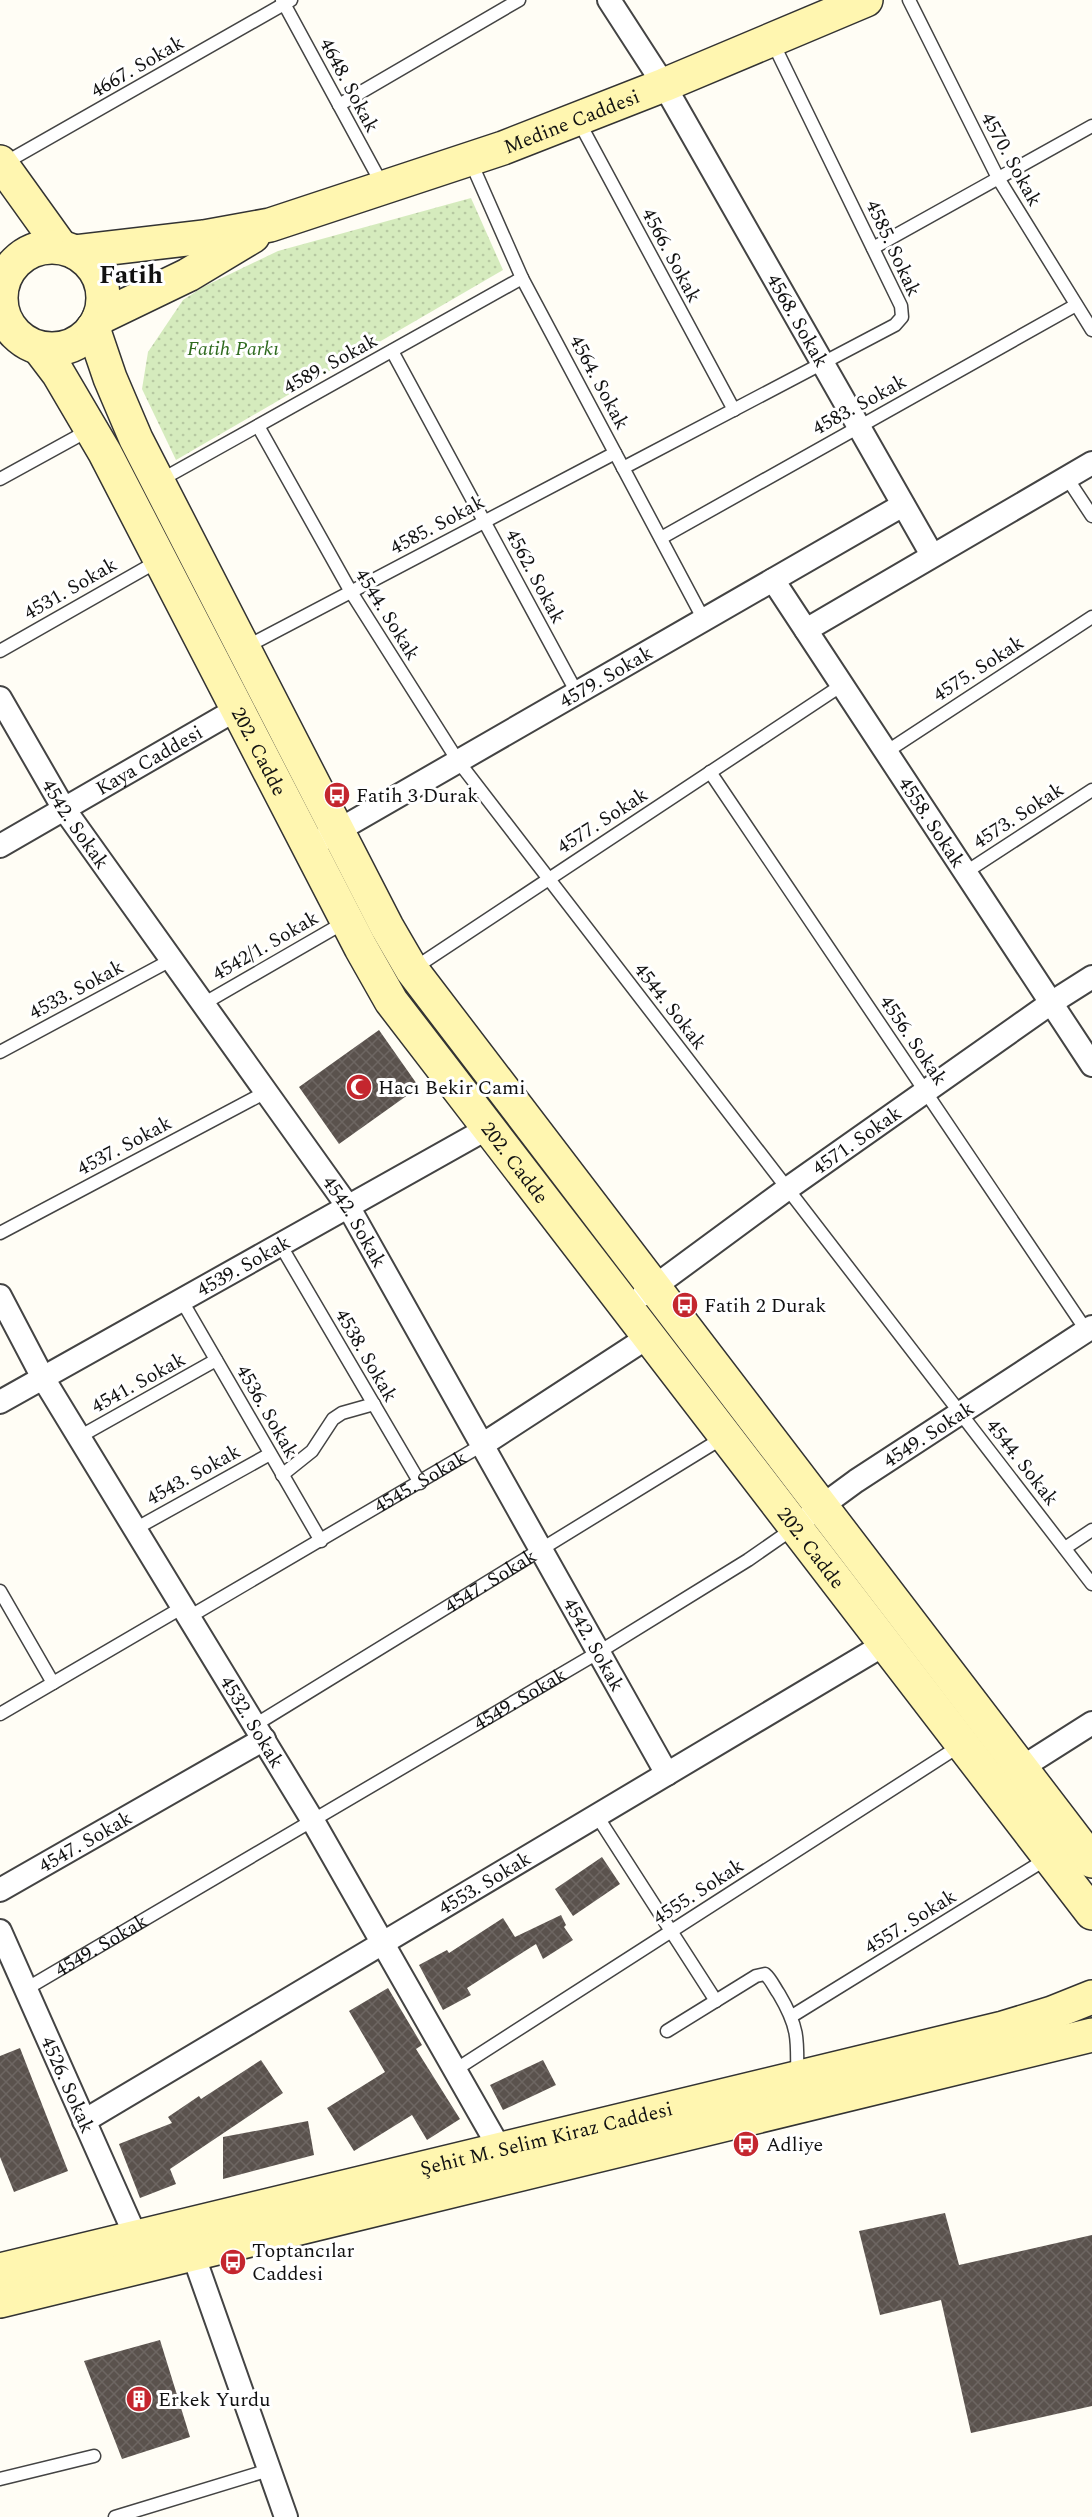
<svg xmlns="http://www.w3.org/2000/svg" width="1092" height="2517" font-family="Spectral,serif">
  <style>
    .park { fill: url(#park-dots) }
    .building { fill: url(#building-cross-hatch) }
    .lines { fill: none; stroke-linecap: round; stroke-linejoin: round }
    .lane-casing { stroke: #444; stroke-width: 15 }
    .street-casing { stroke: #444; stroke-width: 26 }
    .secondary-casing { stroke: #333; stroke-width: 36 }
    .lane { stroke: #fff; stroke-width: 12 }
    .street { stroke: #fff; stroke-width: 22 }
    .secondary { stroke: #fff6b0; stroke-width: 33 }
    .labels { text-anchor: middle; stroke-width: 6; stroke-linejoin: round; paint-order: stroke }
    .street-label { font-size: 20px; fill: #111; stroke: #fff }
    .park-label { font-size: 20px; font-style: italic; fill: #2f6b1f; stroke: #fff }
    .poi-label { font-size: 20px; fill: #111; stroke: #fff; text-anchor: start }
    .district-label { font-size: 26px; font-weight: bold; fill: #111; stroke: #fff }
  </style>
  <defs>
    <pattern id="park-dots" width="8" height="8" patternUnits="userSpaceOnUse" patternTransform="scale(1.5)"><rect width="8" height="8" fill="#d5ebbd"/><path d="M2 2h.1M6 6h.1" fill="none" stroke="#b6c8a1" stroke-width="1.8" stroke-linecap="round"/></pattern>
    <pattern id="building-cross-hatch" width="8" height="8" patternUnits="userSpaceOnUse" patternTransform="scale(1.5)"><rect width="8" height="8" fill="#5a524d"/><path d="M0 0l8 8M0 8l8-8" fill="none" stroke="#6d6662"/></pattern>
  </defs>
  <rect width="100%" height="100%" fill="#fffdf5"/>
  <path class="park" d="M471,198l32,72 -327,190 -34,-71 6,-37 35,-52 20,-13 75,-36z"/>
  <path class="building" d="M379,1030l40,57 -80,57 -40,-57z
    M602,1857l18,27 -47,32 -18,-27z
    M561,1915l5,10 -2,2 9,13 -30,19 -7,-15 -69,44 4,7 -28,15 -24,-45 28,-15 2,3 54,-35 12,19z
    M388,1988l34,57 -6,4 44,70 -33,21 -15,-25 -58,36 -27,-43 58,-36 -36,-61z
    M20,2048l48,123 -54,21 -14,-35v-101z
    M261,2060l22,33 -113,76 6,15 -36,14 -21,-54 53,-21 -4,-6 31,-21 2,3z
    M543,2060l13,25 -53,25 -13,-25z
    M308,2121l6,34 -91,24v-42z
    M945,2213l14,52 133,-30v171l-121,27 -30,-133 -61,15 -21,-84z
    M160,2340l30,97 -68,22 -38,-98z"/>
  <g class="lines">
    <defs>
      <g id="lane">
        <path d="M282,0l101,186"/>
        <path d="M909,0l89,178 94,152"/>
        <path d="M339,105l180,-105"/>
        <path d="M578,120l156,290"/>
        <path d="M470,160l52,118 182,342"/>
        <path d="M3,164l288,-164"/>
        <path d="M873,248l219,-122"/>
        <path d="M392,351l185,342"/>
        <path d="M258,426l93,166 107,169 634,823"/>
        <path d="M623,468l272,-143 7,-8 -1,-11 -129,-265"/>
        <path d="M1067,478l25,38"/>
        <path d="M0,479l91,-50"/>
        <path d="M159,481l363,-203"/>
        <path d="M661,538l415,-233"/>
        <path d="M244,648l371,-195"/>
        <path d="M0,651l158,-90"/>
        <path d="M886,752l206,-135"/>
        <path d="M710,772l376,558"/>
        <path d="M966,872l126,-82"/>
        <path d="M413,969l429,-284"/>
        <path d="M203,1004l142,-82"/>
        <path d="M0,1052l171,-92"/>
        <path d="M0,1233l266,-141"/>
        <path d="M281,1246l139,237"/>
        <path d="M182,1301l139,240"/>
        <path d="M79,1437l137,-77"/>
        <path d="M282,1475l30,-24 21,-32 9,-6 32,-9"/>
        <path d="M135,1529l135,-75"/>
        <path d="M1065,1548l27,-18"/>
        <path d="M0,1591l53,92"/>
        <path id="s1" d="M189,1617l293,-172"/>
        <path d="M0,1714l183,-107"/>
        <path id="s2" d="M255,1725l469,-288"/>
        <path d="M597,1816l119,185"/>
        <path id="s3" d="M26,1989l573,-337 149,-92 46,-32"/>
        <path d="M792,2016l256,-158"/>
        <path d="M667,2031l89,-55 9,-2c6,5 9,13 14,20 19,32 19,44 18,82"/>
        <path d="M455,2070l506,-325"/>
        <path d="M0,2479l94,-23"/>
        <path d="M115,2517l154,-47"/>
      </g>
      <g id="street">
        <path id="s4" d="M609,0l55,85 268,470"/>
        <path id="s5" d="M773,580l319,485"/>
        <path d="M806,630l286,-167"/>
        <path id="s6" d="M0,698l64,111 285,399 318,566"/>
        <path id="s7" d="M325,838l578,-333"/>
        <path id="s8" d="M0,846l237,-137"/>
        <path id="s9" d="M643,1295l144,-106 264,-186 41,-26"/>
        <path id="s10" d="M0,1296l43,82 270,443 187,328"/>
        <path id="s11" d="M0,1402l488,-274"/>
        <path d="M482,1445l166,-108"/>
        <path id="s12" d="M811,1514l45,-33 236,-154"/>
        <path d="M1010,1775l82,-52"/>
        <path id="s13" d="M0,1890l264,-151"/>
        <path id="s14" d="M0,1931l136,306"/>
        <path id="s15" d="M84,2121l801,-477"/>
        <path d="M193,2254l93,263"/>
      </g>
      <g id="secondary">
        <path d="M0,162l61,85"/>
        <circle cx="52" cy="298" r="51"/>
        <path id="s16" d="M75,252l129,-15 66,-12 233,-77 161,-63 202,-85"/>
        <path d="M99,318l89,-43 65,-39"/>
        <path d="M93,328l17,50 26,61 251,488 25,43 680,891"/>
        <path id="s17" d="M39,348l19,25 47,80 256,495 30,53 701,912"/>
        <path id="s18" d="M0,2270l1003,-242 49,-15 40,-16"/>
        <path d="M0,2301l1092,-266"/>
      </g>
    </defs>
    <use href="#lane" class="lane-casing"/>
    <use href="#street" class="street-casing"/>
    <use href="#secondary" class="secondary-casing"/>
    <use href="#lane" class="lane"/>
    <use href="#street" class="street"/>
    <use href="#secondary" class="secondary"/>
  </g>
  <defs>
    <symbol id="bus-disc" viewBox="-11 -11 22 22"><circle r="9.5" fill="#c4262e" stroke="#fff"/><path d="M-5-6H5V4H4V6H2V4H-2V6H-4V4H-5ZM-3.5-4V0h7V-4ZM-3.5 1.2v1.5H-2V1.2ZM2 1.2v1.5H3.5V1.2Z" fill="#fff"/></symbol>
    <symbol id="mosque-disc" viewBox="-11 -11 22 22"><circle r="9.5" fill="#c4262e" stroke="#fff"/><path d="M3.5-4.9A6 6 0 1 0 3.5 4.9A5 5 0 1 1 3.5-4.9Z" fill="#fff"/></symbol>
    <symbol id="building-disc" viewBox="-11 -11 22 22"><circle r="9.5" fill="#c4262e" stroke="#fff"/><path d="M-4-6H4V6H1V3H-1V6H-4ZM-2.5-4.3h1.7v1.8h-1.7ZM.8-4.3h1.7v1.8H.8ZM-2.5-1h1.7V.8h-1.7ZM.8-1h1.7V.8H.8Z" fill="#fff"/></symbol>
  </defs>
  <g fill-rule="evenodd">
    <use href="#bus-disc" x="322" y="780" width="30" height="30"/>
    <use href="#mosque-disc" x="344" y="1072" width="30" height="30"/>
    <use href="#bus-disc" x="670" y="1290" width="30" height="30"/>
    <use href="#bus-disc" x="731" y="2129" width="30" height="30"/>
    <use href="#bus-disc" x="218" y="2247" width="30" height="30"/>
    <use href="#building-disc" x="124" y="2384" width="30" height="30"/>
  </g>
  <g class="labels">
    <g class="street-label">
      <text transform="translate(137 66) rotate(-30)" y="7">4667. Sokak</text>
      <text transform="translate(350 85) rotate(62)" y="7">4648. Sokak</text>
      <text dy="7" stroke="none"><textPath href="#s16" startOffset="516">Medine Caddesi</textPath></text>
      <text transform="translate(1012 159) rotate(61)" y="7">4570. Sokak</text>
      <text transform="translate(894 248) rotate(65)" y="7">4585. Sokak</text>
      <text transform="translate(672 255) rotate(62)" y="7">4566. Sokak</text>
      <text dy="7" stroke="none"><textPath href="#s4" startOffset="372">4568. Sokak</textPath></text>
      <text transform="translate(330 363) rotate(-29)" y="7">4589. Sokak</text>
      <text transform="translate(600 382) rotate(62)" y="7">4564. Sokak</text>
      <text transform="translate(859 404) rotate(-29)" y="7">4583. Sokak</text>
      <text transform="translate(437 524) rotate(-28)" y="7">4585. Sokak</text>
      <text transform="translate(536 576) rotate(62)" y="7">4562. Sokak</text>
      <text transform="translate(70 588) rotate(-30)" y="7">4531. Sokak</text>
      <text transform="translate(388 614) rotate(58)" y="7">4544. Sokak</text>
      <text transform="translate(978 668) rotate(-33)" y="7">4575. Sokak</text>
      <text dy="7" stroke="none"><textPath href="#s7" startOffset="324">4579. Sokak</textPath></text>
      <text dy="7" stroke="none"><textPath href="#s17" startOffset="460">202. Cadde</textPath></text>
      <text dy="7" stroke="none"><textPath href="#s8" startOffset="172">Kaya Caddesi</textPath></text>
      <text transform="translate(1018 815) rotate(-33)" y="7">4573. Sokak</text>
      <text transform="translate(602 820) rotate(-33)" y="7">4577. Sokak</text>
      <text dy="7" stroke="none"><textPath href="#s5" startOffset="290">4558. Sokak</textPath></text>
      <text dy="7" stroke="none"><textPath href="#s6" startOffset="147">4542. Sokak</textPath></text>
      <text transform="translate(265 945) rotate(-30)" y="7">4542/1. Sokak</text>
      <text transform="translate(76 989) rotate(-28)" y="7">4533. Sokak</text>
      <text transform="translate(671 1006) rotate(52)" y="7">4544. Sokak</text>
      <text transform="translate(914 1040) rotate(56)" y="7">4556. Sokak</text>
      <text dy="7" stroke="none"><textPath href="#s9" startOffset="264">4571. Sokak</textPath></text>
      <text transform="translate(124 1145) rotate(-28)" y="7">4537. Sokak</text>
      <text dy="7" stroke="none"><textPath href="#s17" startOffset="946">202. Cadde</textPath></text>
      <text dy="7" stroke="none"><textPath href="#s6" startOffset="633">4542. Sokak</textPath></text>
      <text dy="7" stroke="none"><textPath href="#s11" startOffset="279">4539. Sokak</textPath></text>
      <text transform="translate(367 1355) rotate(60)" y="7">4538. Sokak</text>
      <text transform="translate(138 1382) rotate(-29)" y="7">4541. Sokak</text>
      <text transform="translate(268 1411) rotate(60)" y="7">4536. Sokak</text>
      <text dy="7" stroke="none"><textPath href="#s12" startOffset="142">4549. Sokak</textPath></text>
      <text transform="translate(1023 1462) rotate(52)" y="7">4544. Sokak</text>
      <text transform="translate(193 1474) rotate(-29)" y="7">4543. Sokak</text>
      <text dy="7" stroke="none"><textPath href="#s1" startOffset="268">4545. Sokak</textPath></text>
      <text dy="7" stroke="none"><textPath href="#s17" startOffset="1432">202. Cadde</textPath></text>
      <text dy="7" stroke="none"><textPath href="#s2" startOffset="276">4547. Sokak</textPath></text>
      <text dy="7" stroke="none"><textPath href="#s6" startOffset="1119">4542. Sokak</textPath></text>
      <text dy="7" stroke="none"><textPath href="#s3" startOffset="573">4549. Sokak</textPath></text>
      <text dy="7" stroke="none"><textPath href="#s10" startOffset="495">4532. Sokak</textPath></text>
      <text dy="7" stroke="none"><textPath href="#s13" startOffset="98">4547. Sokak</textPath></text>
      <text dy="7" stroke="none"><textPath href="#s15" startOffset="466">4553. Sokak</textPath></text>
      <text transform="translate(698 1891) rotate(-33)" y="7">4555. Sokak</text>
      <text transform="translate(910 1921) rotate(-32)" y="7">4557. Sokak</text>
      <text dy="7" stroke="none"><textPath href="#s3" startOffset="87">4549. Sokak</textPath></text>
      <text dy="7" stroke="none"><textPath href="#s14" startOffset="168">4526. Sokak</textPath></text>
      <text dy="7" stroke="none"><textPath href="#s18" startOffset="562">Şehit M. Selim Kiraz Caddesi</textPath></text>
    </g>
    <g class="park-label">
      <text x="233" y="355">Fatih Parkı</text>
    </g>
    <g class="poi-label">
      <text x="356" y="802">Fatih 3 Durak</text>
      <text x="378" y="1094">Hacı Bekir Cami</text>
      <text x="704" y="1312">Fatih 2 Durak</text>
      <text x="766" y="2151">Adliye</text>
      <text x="252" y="2257">Toptancılar<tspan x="252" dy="23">Caddesi</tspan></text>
      <text x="158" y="2406">Erkek Yurdu</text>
    </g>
    <g class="district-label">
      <text x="131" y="283">Fatih</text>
    </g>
  </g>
</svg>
